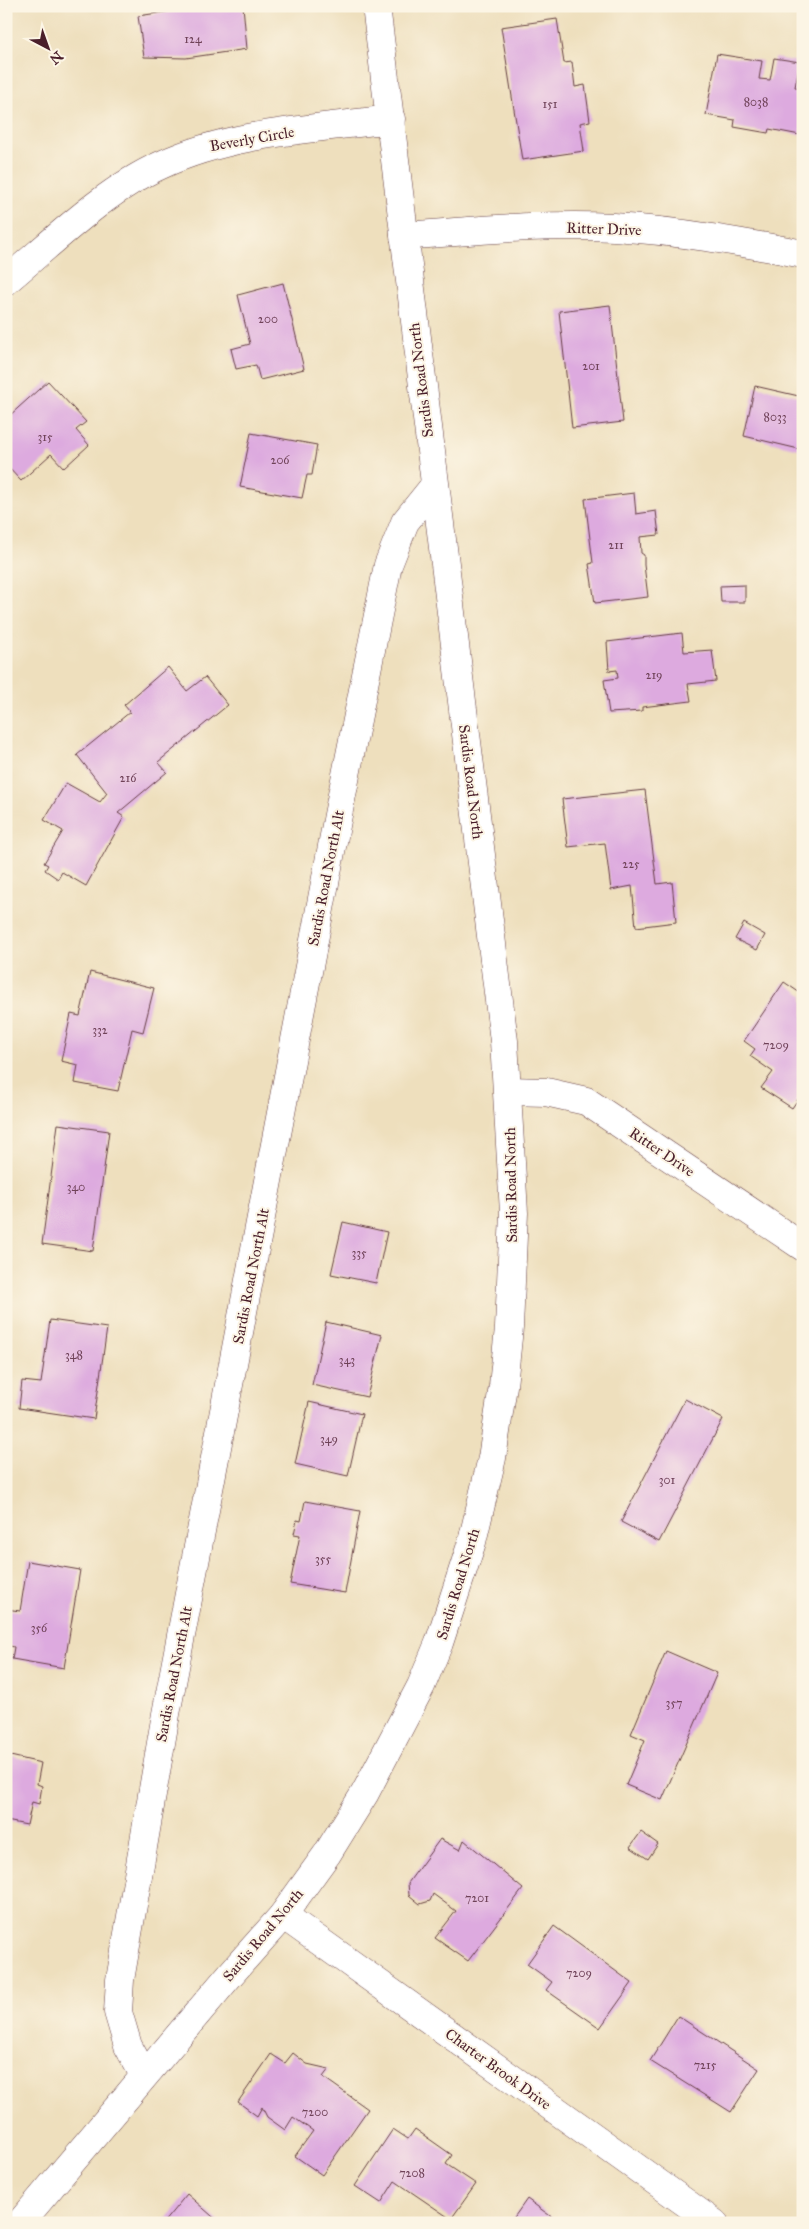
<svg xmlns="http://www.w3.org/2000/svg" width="809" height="2229" font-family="'IM FELL Great Primer',serif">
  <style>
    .building { fill: #ddaadf }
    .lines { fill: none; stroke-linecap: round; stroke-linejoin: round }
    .minor-casing { stroke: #633c41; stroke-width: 29 }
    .tertiary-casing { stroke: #633c41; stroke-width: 29 }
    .minor { stroke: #fff; stroke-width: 28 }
    .tertiary { stroke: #fff; stroke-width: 28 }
    .labels { text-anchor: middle; stroke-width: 4; stroke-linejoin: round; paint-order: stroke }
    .number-label { font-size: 12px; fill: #6f4258 }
    .street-label { font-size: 15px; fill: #4a1f2b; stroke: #fcf5e5 }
  </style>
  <rect width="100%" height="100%" fill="#fcf5e5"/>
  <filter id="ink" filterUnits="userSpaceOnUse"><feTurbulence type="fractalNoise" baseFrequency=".02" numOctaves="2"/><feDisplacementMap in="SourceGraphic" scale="10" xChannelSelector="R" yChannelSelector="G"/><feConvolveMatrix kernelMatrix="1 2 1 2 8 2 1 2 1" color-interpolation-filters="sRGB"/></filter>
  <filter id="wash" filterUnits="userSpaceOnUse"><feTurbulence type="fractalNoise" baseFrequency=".0096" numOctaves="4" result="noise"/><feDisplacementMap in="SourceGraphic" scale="20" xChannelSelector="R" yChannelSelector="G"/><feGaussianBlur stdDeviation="1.12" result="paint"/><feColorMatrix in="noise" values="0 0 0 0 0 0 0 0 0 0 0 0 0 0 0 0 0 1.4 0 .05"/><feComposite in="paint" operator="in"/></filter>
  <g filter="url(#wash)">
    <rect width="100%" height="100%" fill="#eedfbd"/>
    <g id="blocks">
      <path class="building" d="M185,6h58l4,43 -61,9 -42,-1 -6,-41 47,-7z
        M557,19l7,44 8,-1 3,25 10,-2 5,36 -10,2 4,28 -62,9 -21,-133z
        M717,54l45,7 -3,18 11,1 4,-22 26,4 -5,25 8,1v31l-3,16 -31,-6 -1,4 -34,-6 1,-7 -29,-5z
        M283,283l21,86 -44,11 -4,-15 -20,4 -5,-20 19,-5 -12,-49z
        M610,305l13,117 -51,6 -13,-117z
        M48,381l38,41 -10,8 13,15 -25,23 -13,-14 -30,27 -15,-16v-50l2,2z
        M755,386l48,11v53l-59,-14z
        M251,433l66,12 -5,30h-5l-5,23 -62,-11z
        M634,493l2,21 20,-3 3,24 -19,2 1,16 3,2v10l4,32 -53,6 -6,-39 4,-1 -8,-64z
        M745,585v17h-24l-1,-16z
        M682,633l2,19 28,-2 4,31 -28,3 3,17 -49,6v4l-33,2 -5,-33 14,-2 -1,-8 -8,1 -2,-29z
        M168,667l19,24 18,-14 23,28 -70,57 9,10 -49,41 6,4 -38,69 -24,-14 -4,7 -13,-9 3,-5 -4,-2 19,-32 -19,-11 22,-37 34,19 7,-9 -30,-38 53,-43 -6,-7z
        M645,790l12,94 15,-2 4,40 -40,5 -4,-41 -21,4 -6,-47 -37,4 -6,-48z
        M744,923l21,12 -8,15 -22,-11z
        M90,972l64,16 -11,44 -11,-3 -14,62 -43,-8 3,-18 -17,-4 10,-47 9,2z
        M784,982l19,13v97l-11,16 -31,-20 12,-16 -23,-16 5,-7 -11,-8z
        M58,1124l51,7 -16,120 -51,-7z
        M343,1222l44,10 -11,51 -45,-9z
        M50,1320l57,8 -13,91 -75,-11 3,-27 19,2z
        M326,1322l56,13 -15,62 -55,-12z
        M685,1399l38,20 -64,123 -38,-20z
        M309,1402l53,12 -14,62 -53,-12z
        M305,1501l55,10 -15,82 -55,-9 10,-49 -6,-1 3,-14 4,1z
        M28,1561l52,9 -16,98 -52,-9 2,-12 -8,-2v-36l14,2z
        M666,1651l51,22 -55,127 -36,-15 19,-45 -14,-6z
        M6,1755l35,8 -4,21 5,2 -3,18 -7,-2 -5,23 -21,-4z
        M641,1832l17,12 -10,15 -18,-12z
        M440,1839l20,11 4,-10 59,49 -55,72 -33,-23 21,-27 -23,-17 -3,7 -10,3 -11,-9 -1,-12z
        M554,1926l78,57 -32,45 -54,-38 6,-8 -25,-18z
        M678,2016l81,53 -28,43 -81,-51z
        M293,2053l14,11 22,5 -6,8 45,32 -46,66 -27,-19 18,-25 -20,-14 -8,13 -18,-13 -5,-10 -5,9 -19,-14 33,-48 14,9z
        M393,2129l15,10 7,-10 37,26 -6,9 30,20 -25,35 -56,-38 -14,22 -26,-17z
        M187,2194l33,29h-57z
        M527,2199l33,24h-50z"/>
    </g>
  </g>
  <g filter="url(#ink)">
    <use href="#blocks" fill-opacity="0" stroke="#633c41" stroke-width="1"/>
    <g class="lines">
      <defs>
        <path id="minor" d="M404,236c69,-5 140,-13 210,-9 64,4 126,15 189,27
          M6,281c47,-39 99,-91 155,-116 71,-33 153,-36 230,-46
          M508,1091l38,1 40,9 217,146
          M283,1915l431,308
          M144,2075l-16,-29 -10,-34 2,-32 46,-266 172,-899 50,-250 17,-43 29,-36"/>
        <path id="tertiary" d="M20,2223l209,-247 54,-61 44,-61 38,-61 56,-107 18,-43 33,-101 20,-84 11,-72 6,-58 5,-115 -10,-172 -128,-1035"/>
      </defs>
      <use href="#minor" class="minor-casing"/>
      <use href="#tertiary" class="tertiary-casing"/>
      <use href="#minor" class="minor"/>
      <use href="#tertiary" class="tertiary"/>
    </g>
  </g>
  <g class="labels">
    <g class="number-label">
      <text x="193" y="43">124</text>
      <text x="756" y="106">8038</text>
      <text x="550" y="108">151</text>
      <text x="268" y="323">200</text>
      <text x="591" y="370">201</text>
      <text x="775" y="421">8033</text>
      <text x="45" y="441">315</text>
      <text x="280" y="464">206</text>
      <text x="616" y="549">211</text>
      <text x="654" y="679">219</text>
      <text x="128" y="782">216</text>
      <text x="631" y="868">225</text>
      <text x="100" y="1034">332</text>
      <text x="776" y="1049">7209</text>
      <text x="76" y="1191">340</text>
      <text x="359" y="1257">335</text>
      <text x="74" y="1359">348</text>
      <text x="347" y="1364">343</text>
      <text x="329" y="1443">349</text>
      <text x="667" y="1484">301</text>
      <text x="323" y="1563">355</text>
      <text x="39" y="1632">356</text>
      <text x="674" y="1707">357</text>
      <text x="477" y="1902">7201</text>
      <text x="579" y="1977">7209</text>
      <text x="705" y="2069">7215</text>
      <text x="315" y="2116">7200</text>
      <text x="412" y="2177">7208</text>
    </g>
    <g class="street-label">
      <text transform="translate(252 139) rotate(-10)" y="5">Beverly Circle</text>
      <text transform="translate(604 229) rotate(2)" y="5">Ritter Drive</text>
      <text transform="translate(421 380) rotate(-97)" y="5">Sardis Road North</text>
      <text transform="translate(471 782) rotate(83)" y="5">Sardis Road North</text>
      <text transform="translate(326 878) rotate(-79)" y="5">Sardis Road North Alt</text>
      <text transform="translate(662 1152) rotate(34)" y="5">Ritter Drive</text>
      <text transform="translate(511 1185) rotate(-91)" y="5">Sardis Road North</text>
      <text transform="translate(251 1276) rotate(-79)" y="5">Sardis Road North Alt</text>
      <text transform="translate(458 1584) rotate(-73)" y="5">Sardis Road North</text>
      <text transform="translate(174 1674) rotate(-79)" y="5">Sardis Road North Alt</text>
      <text transform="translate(263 1935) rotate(-50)" y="5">Sardis Road North</text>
      <text transform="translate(498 2069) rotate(36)" y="5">Charter Brook Drive</text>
    </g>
  </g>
  <rect width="809" height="2229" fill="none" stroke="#fcf5e5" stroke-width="25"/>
  <g transform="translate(48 48) rotate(139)" stroke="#fcf5e5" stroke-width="4" paint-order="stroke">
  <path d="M0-4L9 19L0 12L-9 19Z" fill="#4a1f2b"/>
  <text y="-8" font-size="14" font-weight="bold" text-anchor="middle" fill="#4a1f2b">N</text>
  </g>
</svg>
